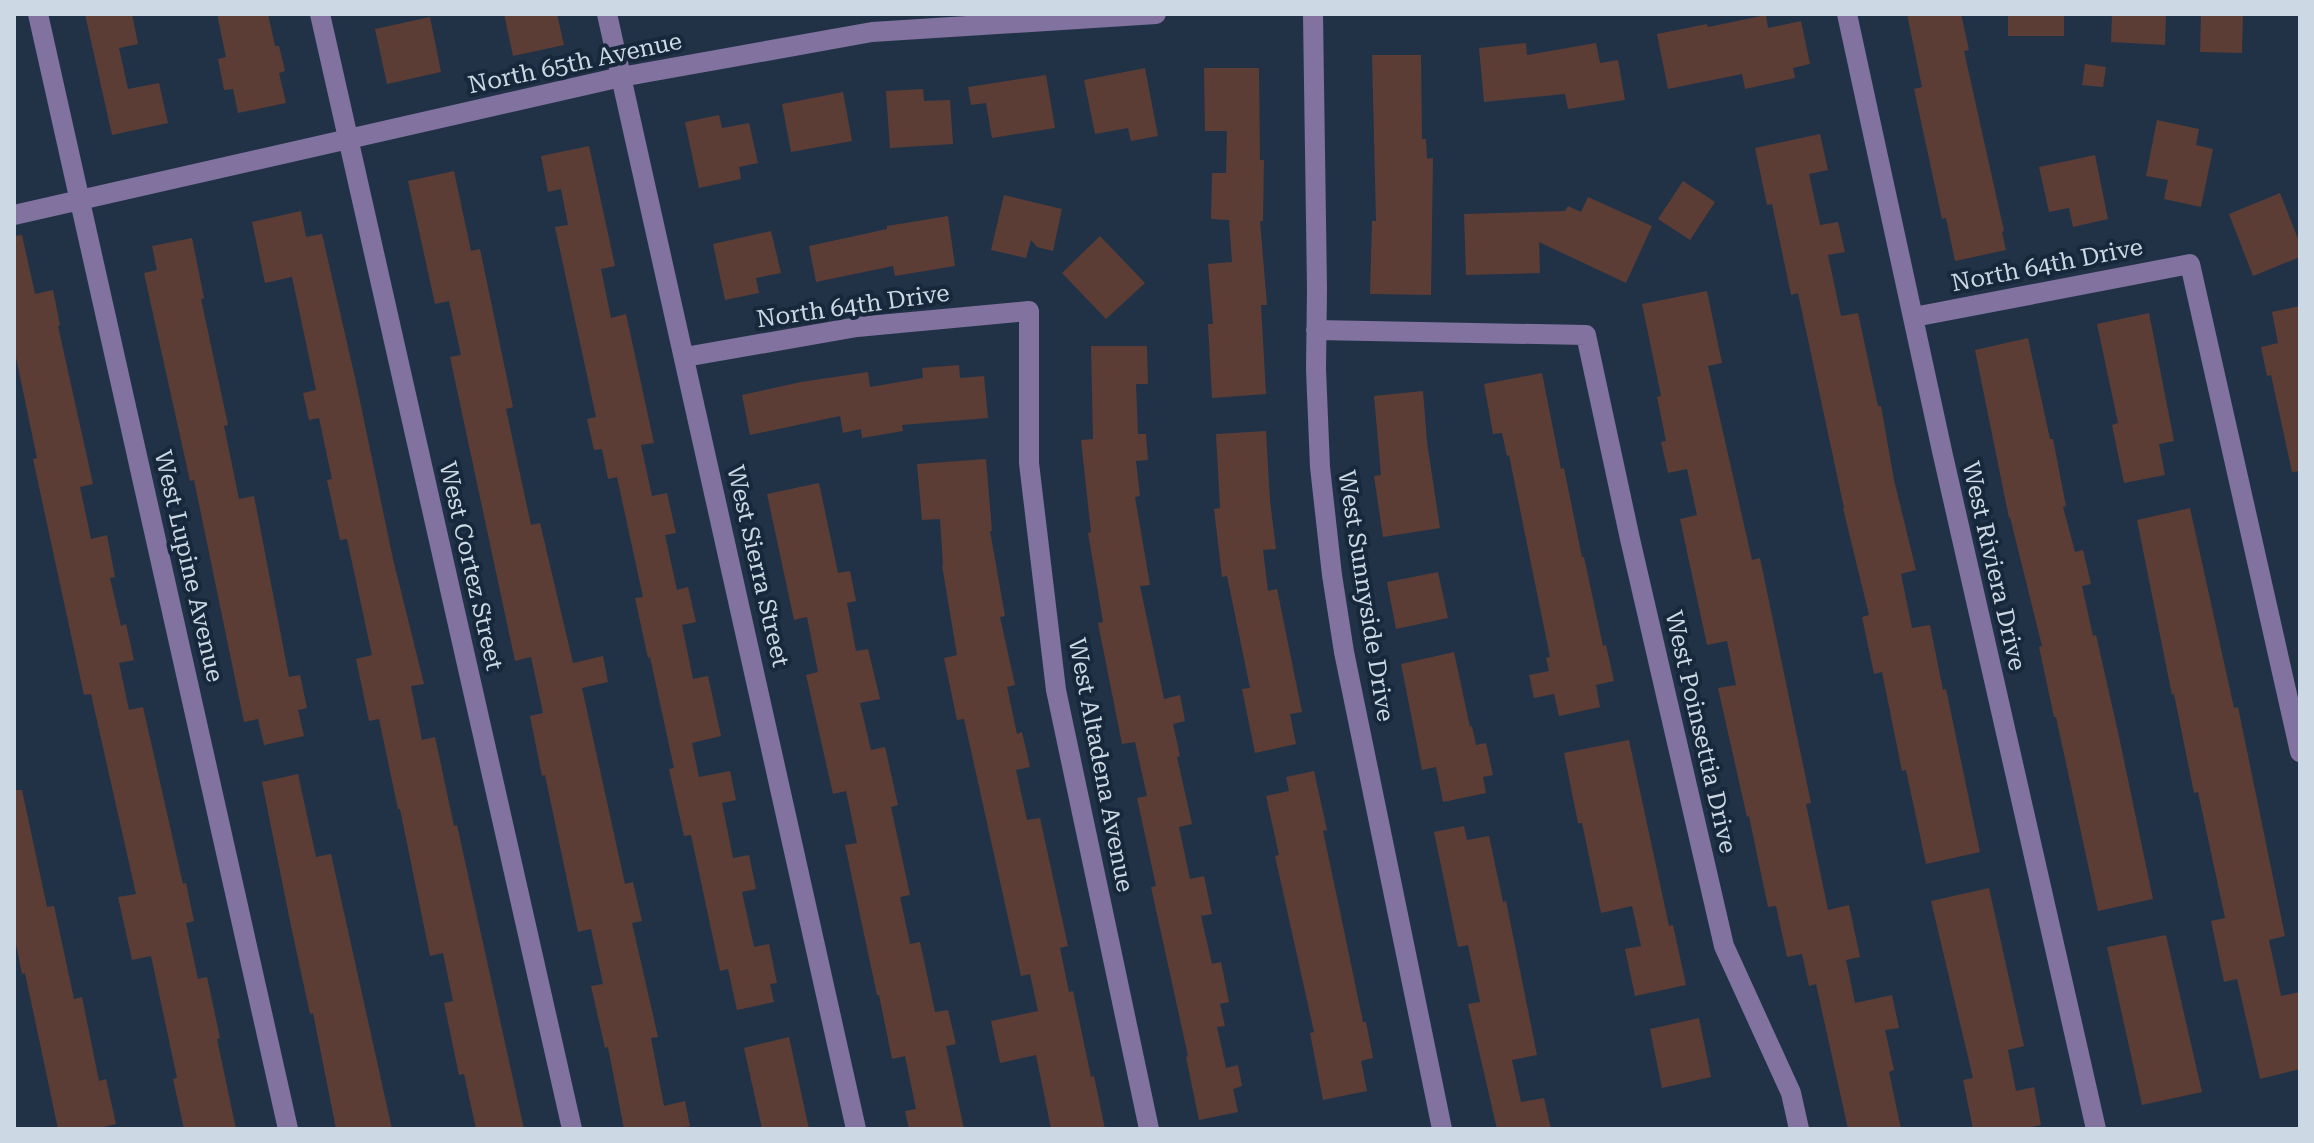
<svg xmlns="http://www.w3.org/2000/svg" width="2314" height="1143" font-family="'Roboto Serif',serif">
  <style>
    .building { fill: #5b3d36 }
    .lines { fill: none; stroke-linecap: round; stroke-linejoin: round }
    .minor { stroke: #81729f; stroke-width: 20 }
    .labels { text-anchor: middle; stroke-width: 8; stroke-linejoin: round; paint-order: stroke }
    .street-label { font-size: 24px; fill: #cdd8e5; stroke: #17283c }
  </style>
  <rect width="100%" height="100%" fill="#213247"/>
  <path class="building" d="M85,14h47l6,30 -19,4 9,41 31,-6 9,40 -56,12z
    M217,14h51l7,32h4l6,25 -6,2 7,30 -48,10 -5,-24 -9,1 -6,-31 8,-2z
    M504,14h53l7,31 -51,11z
    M1907,14h54l8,36 -5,1 40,180 -2,1 4,18 -51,11 -9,-43 -4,1 -28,-130 8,-2z
    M2008,14h56v22h-56z
    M2112,14h54l-1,31 -54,-3z
    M2201,14h42l-1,39 -42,-1z
    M1766,15l2,13 33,-7 9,43 -17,4 2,10 -50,11 -3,-15 -74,15 -11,-55 50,-10 1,3z
    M430,17l11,55 -54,12 -12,-55z
    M1526,43l1,12 69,-12 4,20 18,-3 7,40 -57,9 -3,-15 -81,8 -5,-54z
    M1372,55h49l1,84h4l1,20 6,-1 -2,137 -61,-1 2,-73h4z
    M2085,64l21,3 -3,20 -21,-2z
    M1145,68l13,68 -27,5 -3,-13 -33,6 -11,-54z
    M1204,68h55l1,92h4l-1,61h-3l7,84h-6l5,89 -54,4 -4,-74h5l-5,-60 24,-2 -3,-42 -18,-1 1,-46h14l1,-42h-22z
    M1046,75l9,53 -63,10 -6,-35 -15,2 -3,-18z
    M923,89l1,12 26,-1 3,44 -63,4 -4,-57z
    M843,92l9,49 -61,11 -9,-48z
    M719,115l3,13 27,-5 9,40 -19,4 2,12 -42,9 -14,-66z
    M2157,120l42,9 -3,16 17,4 -12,58 -37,-8 4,-19 -22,-4z
    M1820,134l8,36 -19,4 11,51 18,-3 7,30 -17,3 13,61 17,-3 20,93h3l13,74 22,90 -15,4 11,54 18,-3 13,65 3,-1 34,163 -54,12 -20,-94 -4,1 -20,-99 -8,2 -12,-57 7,-2 -26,-107h1l-46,-215 -7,2 -19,-91 -5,1 -12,-57z
    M589,146l26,120 -14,3 10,49 15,-4 28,129 -13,2 11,51 15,-3 9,40 -11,2 12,55 11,-3 8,35 -14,3 11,54 15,-3 13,60 -29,7 7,34 31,-6 6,29 -14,3 11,55 16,-3 7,34 -14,3 12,55 15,-3 8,39 -7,1 4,18 -37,8 -9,-41 -8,2 -29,-136 -7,1 -15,-67 5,-1 -24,-111 -2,1 -13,-60 8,-1 -26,-120 -9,2 -6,-30 -8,1 -7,-31 9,-2 -41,-190 13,-2 -7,-36 -13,3 -7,-36z
    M2095,155l13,64 -35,8 -4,-19 -20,4 -10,-45z
    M454,171l17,80 9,-2 33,158 -7,2 25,116 9,-2 33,140 30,-7 5,26 -26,6 43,196 8,-2 9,39 -10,2 26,114 -7,1 13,68 21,-5 5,25 -13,3h-53l-16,-82 -3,1 -14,-62 12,-2 -12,-55 -13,3 -33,-157 -3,1 -12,-60 13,-3 -12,-56 -16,4 -65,-304 11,-2 -12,-54 -14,3 -27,-123z
    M1683,181l32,21 -25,38 -32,-21z
    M2280,193l20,51v13l-47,19 -24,-62z
    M1004,195l58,14 -9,42 -16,-4 -6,-7 -5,18 -35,-8z
    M1588,197l64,29 -26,57 -87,-41 1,31 -74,2 -2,-61 101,-3 3,-5 13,6z
    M301,211l5,26 16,-3 34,148 37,177 31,125 -13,2 11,54 13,-3 19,89 3,-1 67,304h-48l-12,-55 -5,1 -15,-72 9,-2 -10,-48 -13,3 -30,-147h-2l-19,-90 -10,2 -13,-62 16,-4 -25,-116 -7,1 -13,-60 5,-1 -13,-61 -10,2 -6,-27 13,-3 -24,-113 -27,6 -13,-61z
    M948,216l7,50 -60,10 -2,-10 -77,16 -7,-36 78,-17v-3z
    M771,231l10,42 -25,5 3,15 -34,7 -12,-56z
    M22,235l13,59 18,-4 7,35 -2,1 35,158 -13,3 11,52 16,-4 8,42 -5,1 11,48 5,-2 8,36 -15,3 10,47 14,-3 40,177 3,-1 8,38 -8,2 12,56 9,-2 13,61 -3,1 19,90h-52l-11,-50 4,-1 -26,-122 -19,4 -14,-63 18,-3 -45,-200 -7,1 -51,-236 4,-1 -23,-110v-112z
    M1100,236l45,47 -39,36 -44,-46z
    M192,238l12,60 -3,1 27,126 -4,1 15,73 15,-3 35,181 11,-2 7,33 -9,2 6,26 -40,9 -6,-26 -14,3 -50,-242 -4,1 -46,-208 13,-3 -5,-24z
    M1707,291l15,72 -14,3 44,194 8,-2 51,245 -5,1 22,106 21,-5 11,52 -14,3 9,43 37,-8 7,33 -14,2 9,40 -5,2 12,57h-53l-32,-145 -7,2 -7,-32 -15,3 -11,-51 -8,1 -19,-91 -2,1 -29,-129 18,-3 -9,-44 -20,4 -27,-126 17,-4 -10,-46 -19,4 -7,-31 5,-1 -9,-44 4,-1 -19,-92z
    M2300,306v165l-8,1 -21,-97 -4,1 -6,-29 17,-4 -6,-31z
    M2149,313l25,128 -15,3 6,31 -41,8 -12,-58 6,-2 -21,-99z
    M2028,338l22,101h3l13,67 -3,1 12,45 8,-2 8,34 -9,2 11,50 3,-1 22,97 35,167 -55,12 -42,-194h-2l-15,-70 3,-1 -32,-129 -1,1 -34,-168z
    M1091,346h56l1,38h-12l2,50h8l2,26 -12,1 4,35 -5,1 15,88 -10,1 24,113 16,-4 5,26 -12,3 7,32 -3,1 15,67 -13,3 11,52 14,-3 8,38 -11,2 11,48 9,-2 8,40 -9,2 5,22 -8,1 9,41 12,-3 4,21 -9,3 5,23 -39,8 -13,-63 2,-1 -37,-169 5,-1 -19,-88 10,-2 -12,-54 -13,2 -24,-121 5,-1 -15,-89 3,-1 -10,-92 12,-1z
    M959,365l1,13 24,-2 4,42 -86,7 1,6 -41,7 -1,-9 -18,4 -3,-17 -90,19 -8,-40 59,-13 67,-10 2,15 53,-9 -1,-10z
    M1542,373l19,96 3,-1 18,89h2l19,89 3,-1 8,36 -18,4 4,22 -41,9 -5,-22 -20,4 -5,-23 20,-4 -3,-13 4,-1 -41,-202 -2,1 -5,-23 -9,1 -9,-50z
    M1423,391l4,51 13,86 -57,9 -9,-61 7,-1 -7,-79z
    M1266,431l4,70 6,48 -13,1 5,41 9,-2 25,123 -12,2 6,30 -41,9 -13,-64 8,-1 -23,-112 -5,1 -8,-68 6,-1 -4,-74z
    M986,459l6,72h-2l15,85 -5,1 15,68 -8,2 10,47 5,-2 8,35 -14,3 11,50 13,-2 28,128 -8,2 9,44 4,-1 18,86 3,-1 11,53h-54l-15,-74 -36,8 -9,-42 47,-10 -8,-37 -9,2 -57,-257 -7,1 -13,-62 13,-3 -15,-90h1l-3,-46 -18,1 -5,-56z
    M819,483l19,90 12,-2 6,30 -9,2 9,48 12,-2 12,50 -20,4 11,47 14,-3 13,58 -7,2 19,88 -10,2 10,47 10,-2 15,70 13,-2 8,34 -10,2 18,83h-55l-4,-18 11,-2 -11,-53 -13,3 -13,-64h-2l-32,-150 12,-2 -11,-52 -13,3 -27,-119 12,-3 -11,-55 -13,3 -27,-126z
    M2190,508l44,200 4,-1 47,229 -16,4 12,56 19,-4v77l-40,10 -23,-100 -13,3 -13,-61 14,-3 -27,-126 -4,1 -20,-99 -2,1 -35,-175z
    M1438,572l10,46 -52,11 -9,-47z
    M1454,652l16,75 2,-1 4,19 10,-2 7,32 -10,2 3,16 -43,9 -7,-35 -14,3 -21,-106z
    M1629,740l40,186 4,-1 13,60 -51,11 -10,-47 16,-3 -9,-40 -31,7 -19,-90h-4l-14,-70z
    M1314,771l13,59 -4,1 18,85 22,106h3l7,36 -12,3 6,30 -44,9 -13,-67 4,-1 -39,-176 4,-1 -13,-59 23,-5 -3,-14z
    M298,774l18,83 15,-3 61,275h-56l-23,-116 -3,1 -19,-88 -29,-144z
    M14,790h8l25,117 7,-1 20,93 8,-2 17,84 7,-2 10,45 -22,5h-36l-33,-156 -3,1 -8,-40z
    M1464,826l3,14 22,-4 14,66 3,-1 31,154 -25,5 9,42 23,-4 7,31h-54l-29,-125 12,-2 -12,-57 -10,2 -24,-115z
    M1989,888l35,158 -16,4 8,41 18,-4 7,38 -20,4h-48l-10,-49 10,-2 -42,-177z
    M2166,935l36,157 -60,13 -35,-158z
    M1699,1018l12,59 -49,11 -12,-59z
    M789,1037l20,92h-47l-18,-81z"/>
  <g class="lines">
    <path class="minor" d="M38,14l250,1115
      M320,14l252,1115
      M607,14l249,1115
      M1313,14l4,275 -1,80 4,98 12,108 12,77 98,477
      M1847,14l95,437 154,678
      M14,215l607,-138 251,-45 284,-18
      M1914,317l276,-53 110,488
      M1316,330l270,5 44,204 94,407 67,147 8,36
      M685,357l172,-30 172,-16v152l27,227 93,439"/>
  </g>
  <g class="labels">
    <g class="street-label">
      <text transform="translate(575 63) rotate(-12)" y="8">North 65th Avenue</text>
      <text transform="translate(2047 265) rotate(-11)" y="8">North 64th Drive</text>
      <text transform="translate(853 306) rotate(-8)" y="8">North 64th Drive</text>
      <text transform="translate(189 566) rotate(77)" y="8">West Lupine Avenue</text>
      <text transform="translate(471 566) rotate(77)" y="8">West Cortez Street</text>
      <text transform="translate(758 566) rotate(77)" y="8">West Sierra Street</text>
      <text transform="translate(1994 566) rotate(77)" y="8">West Riviera Drive</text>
      <text transform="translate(1366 596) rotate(81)" y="8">West Sunnyside Drive</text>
      <text transform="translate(1701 732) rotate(77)" y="8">West Poinsettia Drive</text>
      <text transform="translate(1101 765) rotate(79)" y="8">West Altadena Avenue</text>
    </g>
  </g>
  <rect width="2314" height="1143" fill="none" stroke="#cdd8e5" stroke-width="32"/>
</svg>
